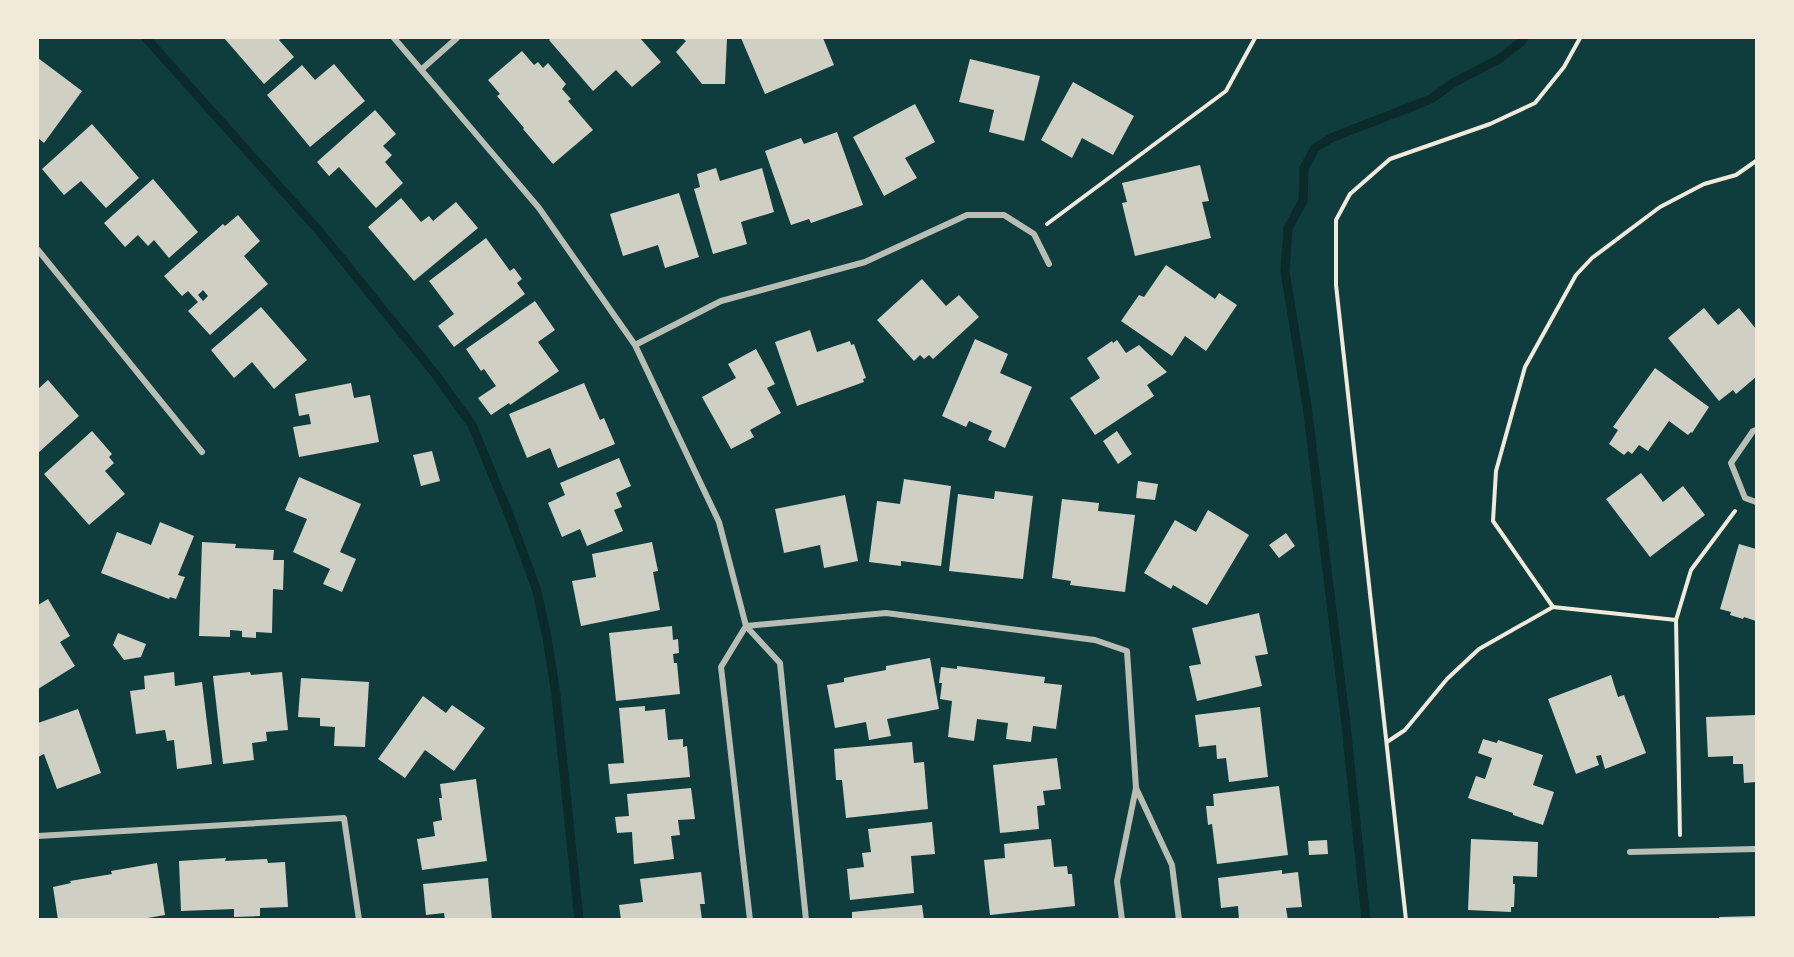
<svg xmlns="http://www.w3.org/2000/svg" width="1794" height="957" font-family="'Roboto Condensed',sans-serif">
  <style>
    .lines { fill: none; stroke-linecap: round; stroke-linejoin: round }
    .stream { stroke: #0a2a2b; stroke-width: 9 }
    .building { fill: #cfcfc3; fill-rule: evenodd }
    .path { stroke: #f1e9da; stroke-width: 4 }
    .minor { stroke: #b8beb3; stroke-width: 6 }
  </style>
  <rect width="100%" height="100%" fill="#0f3d3e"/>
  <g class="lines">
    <path class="stream" d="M146,38l174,194 116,143 36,50 38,92 27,74 10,47 9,57 23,225
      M1366,920l-20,-195 -39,-319 -22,-135 3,-43 15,-27 1,-33 11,-20 16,-10 100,-39 22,-16 46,-24 22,-17 3,-4"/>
  </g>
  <path class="building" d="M224,38h58l-3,2 15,17 -30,27z
    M551,38h89l21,24 -29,25 -16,-17 -23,21 -44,-51z
    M682,38h45l-2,46h-23l-26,-32 10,-11z
    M741,38h82l11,27 -69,29z
    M522,51l12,14 4,-3 5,6 5,-5 18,21 -4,5 9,10 -3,2 25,29 -40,34 -30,-35 1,-1 -27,-32 3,-2 -12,-14z
    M38,58l44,33 -38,52 -6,-5z
    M970,59l70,17 -16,65 -35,-9 5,-22 -35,-8z
    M334,64l31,37 -55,46 -43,-52 35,-30 13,15z
    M1073,82l61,34 -21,39 -31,-17 -10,20 -31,-18z
    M915,104l20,38 -30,16 12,20 -33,18 -31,-59z
    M375,110l21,24 -13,12 9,9 -7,7 18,21 -27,25 -37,-41 -10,9 -12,-14z
    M92,124l47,54 -33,30 -25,-27 -17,14 -22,-26z
    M837,132l26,73 -52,18 -2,-4 -18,6 -26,-74 36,-13 3,6z
    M1200,165l9,36 -7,1 9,36 -76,18 -13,-53 5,-1 -5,-19z
    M716,168l4,13 42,-13 12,44 -33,10 6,22 -34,10 -19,-65 6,-2 -3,-13z
    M153,179l45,53 -29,26 -15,-18 -6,6 -10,-11 -13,12 -21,-24z
    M679,193l20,64 -34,11 -7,-23 -35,11 -13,-42z
    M401,198l20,24 8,-6 4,5 23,-19 22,26 -64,53 -46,-54z
    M238,215l22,26 -16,15 24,28 -58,51 -22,-24 10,-9 -10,-11 -6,5 -18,-20 59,-52 2,2zM203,290l5,6 -5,5 -5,-6z
    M486,238l24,33 4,-3 8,11 -5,4 8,11 -71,53 -16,-21 16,-12 -25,-33z
    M1166,265l49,34 4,-6 18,12 -31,46 -21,-15 -13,20 -51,-35 18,-26 5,2z
    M922,279l24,27 13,-11 20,22 -46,42 -4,-4 -5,4 -4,-4 -6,6 -37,-41z
    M535,301l20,29 -17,12 21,29 -49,34 -1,-2 -18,12 -13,-17 18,-12 -12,-17 -3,2 -15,-22z
    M261,307l46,53 -33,29 -22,-27 -18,16 -23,-28z
    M1704,308l14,17 21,-17 17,21v48l-20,17 -3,-4 -14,11 -51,-63z
    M810,330l7,22 33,-11 1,4 3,-1 12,34 -3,1 1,3 -67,24 -22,-64z
    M975,339l33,15 -8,19 32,14 -27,61 -17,-8 4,-9 -23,-10 -3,6 -24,-11z
    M1117,340l9,13 13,-8 28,27 -20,13 7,11 -59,39 -25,-37 30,-20 -13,-20 25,-17 1,2z
    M756,349l19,35 -8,4 14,25 -31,17 4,7 -23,12 -29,-52 34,-19 -8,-14z
    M1655,368l54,39 -17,26 -1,-1 -3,3 -19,-14 -21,30 -9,-6 -7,9 -4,-3 -4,4 -15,-11 9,-14 -5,-3z
    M48,380l31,36 -41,37v-64z
    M351,383l3,15 16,-3 9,47 -80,15 -6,-30 18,-3 -2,-10 -10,2 -4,-22z
    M584,383l16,37 4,-2 11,26 -57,24 -8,-20 -23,10 -18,-44z
    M92,431l20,23 -3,3 5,6 -9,8 20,23 -36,31 -45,-51z
    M1117,431l15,23 -14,10 -15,-23z
    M432,451l8,30 -19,5 -8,-31z
    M619,458l12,28 -15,7 6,14 -8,3 9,21 -36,15 -7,-17 -18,8 -14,-34 17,-8 -5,-12z
    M1641,473l22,29 20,-16 22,29 -55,42 -44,-58z
    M299,477l62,27 -21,48 16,7 -14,33 -19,-8 7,-15 -37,-17 14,-33 -22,-9z
    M904,479l47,7 -10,80 -40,-5v5l-32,-4 8,-61 23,3z
    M1138,481l20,3 -3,16 -19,-2z
    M995,491l38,5 -10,83 -74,-8 9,-77 36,5z
    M845,495l13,66 -34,7 -4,-23 -36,8 -9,-44z
    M1062,499l37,4 -1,8 37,4 -10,77 -55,-7 1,-4 -19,-3z
    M1208,510l41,25 -42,70 -34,-20 -2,4 -27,-16 31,-53 21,12z
    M160,522l34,14 -16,39 7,2 -9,22 -6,-2 -1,2 -68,-26 16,-41 34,13z
    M1286,533l9,13 -16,12 -10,-13z
    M202,542l34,2 -1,4 39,2 -1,10h11l-1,30 -10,-1 -1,44 -16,-1v6l-14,-1v-6l-12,-1v7l-31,-1z
    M652,542l6,29 -5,1 7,38 -79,16 -9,-45 24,-4 -4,-23z
    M1739,544l17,5v72l-12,-4 -1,2 -13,-4 1,-3 -11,-3z
    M48,599l22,37 -10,6 15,24 -37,23v-84z
    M1259,613l9,41 -13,2 7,30 -65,15 -8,-35 12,-2 -9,-36z
    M672,626l1,14 5,-1 1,14 -6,1 1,9h3l3,31 -64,7 -7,-68z
    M118,633l28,11 -5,13 -17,3 -11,-15z
    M930,658l9,51 -52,10 4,17 -22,4 -3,-18 -31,6 -8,-43 17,-3v-4l42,-8v-4z
    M957,666l88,11 -1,6 18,2 -6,44 -23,-3 -2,16 -25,-3 2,-16 -31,-4 -3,22 -26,-4 4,-36 -12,-2 2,-16h-3l2,-16 16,2z
    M174,672l1,14 27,-4 10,82 -35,5 -3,-29 -7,1 -2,-11 -29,4 -6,-43 15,-2 -1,-13z
    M250,672l1,3 31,-3 6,58 -22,2 1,9 -15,2 2,17 -31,4 -10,-88z
    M1611,675l7,22 6,-2 22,58 -41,16 -4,-14 -5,1 3,9 -23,9 -28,-75z
    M301,678l68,4 -4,65 -31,-1 1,-19 -15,-1v-8l-22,-1z
    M423,696l23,17 6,-8 33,23 -31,43 -29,-21 -20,28 -27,-19z
    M645,706v5l20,-2 3,31 15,-1v8l4,-1 3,31 -80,7 -2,-20 16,-1 -5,-55z
    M1260,707l8,70 -39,5 -3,-24 -9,1 -1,-14 -17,2 -4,-32z
    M78,709l23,64 -44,16 -13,-35 -6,3v-34z
    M1756,715v67l-12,1 -1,-19h-10v-8l-25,1 -2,-40z
    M1483,739l14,4 1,-3 45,15 -10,30 21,7 -11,33 -30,-10v-2l-45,-15 8,-22 9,3 7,-21 -14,-5z
    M912,742l2,21 10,-1 4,47 -82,9 -4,-38h-6l-2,-31z
    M1057,758l4,31 -18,2 2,14 -8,1 2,23 -39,4 -7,-68z
    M476,779l11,82 -65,9 -5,-31 18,-3 -2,-14 9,-2 -3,-22h3l-2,-14z
    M1279,786l9,69 -71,9 -5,-40 -4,1 -2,-19h8l-1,-12z
    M691,788l4,31 -17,1 2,15 -9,1 3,23 -40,5 -2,-32 -15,1 -2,-16 14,-1 -2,-22z
    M932,822l3,32 -24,2 3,37 -64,7 -3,-31 17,-2 -2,-14 9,-1 -3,-23z
    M1051,839l3,28 13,-1 1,8h4l3,32 -85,9 -6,-55 21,-2 -1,-14z
    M1471,839l67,3 -1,35 -24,-1v8h2l-1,23h-3v5l-43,-2z
    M1327,840l1,14 -19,1 -1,-14z
    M226,858l-1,3 42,-2 1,4 17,-1 3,45 -28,1v8l-26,1v-8l-53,2 -2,-50z
    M157,863l8,52 -29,5h-78l-5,-33 18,-4 -1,-2 42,-7 -1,-3z
    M1282,870v4l16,-2 4,35 -16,1 2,12h-49l-1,-14 -17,2 -3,-30z
    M701,872l4,32h-5l2,16h-81l-2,-15 24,-3 -3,-23z
    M488,878l4,42h-47l-1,-7 -18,2 -3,-31z
    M922,905l2,15h-72v-8z
    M1756,916v4h-36l-1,-3z"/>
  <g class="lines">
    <path class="path" d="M1047,224l179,-133 29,-53
      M1553,607l-60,-86 3,-50 29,-104 51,-92 16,-17 68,-51 44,-23 32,-9 20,-14
      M1387,742l18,-12 42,-51 32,-30 74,-42 123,13
      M1680,835l-4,-215 15,-50 44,-59
      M1406,920l-70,-635v-65l14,-26 40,-35 100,-35 45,-21 29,-36 16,-29"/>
    <path class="minor" d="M394,38l145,170 96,137 84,177 27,104 34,37 26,257
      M422,69l35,-31
      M38,250l164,202
      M635,345l86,-44 144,-39 102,-47h37l30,19 15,30
      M1756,430l-3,1 -22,32 14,35 11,4
      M746,626l140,-13 209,27 32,11 9,137 -19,93 5,39
      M746,626l-25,41 29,253
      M1136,788l36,77 7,55
      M38,836l306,-18 15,102
      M1630,852l126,-3"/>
  </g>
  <rect width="1794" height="957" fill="none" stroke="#f1e9da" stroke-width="78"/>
</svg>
